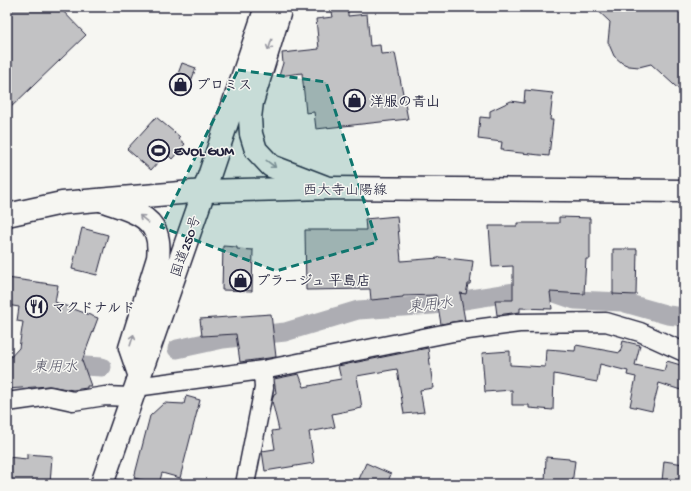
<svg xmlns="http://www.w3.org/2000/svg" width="691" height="491" font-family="'Gochi Hand','Klee One',sans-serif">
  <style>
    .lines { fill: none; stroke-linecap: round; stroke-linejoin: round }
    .canal { stroke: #adadb3; stroke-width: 19 }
    .building { fill: #c2c2c4; stroke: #22223b }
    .minor-casing { stroke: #22223b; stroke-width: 21 }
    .primary-casing { stroke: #22223b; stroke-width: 25 }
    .trunk-casing { stroke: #22223b; stroke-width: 25 }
    .minor { stroke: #f6f6f2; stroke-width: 18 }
    .primary { stroke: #f6f6f2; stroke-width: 22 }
    .trunk { stroke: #f6f6f2; stroke-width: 22 }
    .oneway { stroke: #9797a0 }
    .marked { fill: #0f766e; fill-opacity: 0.2; stroke: #0f766e; stroke-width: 3; stroke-dasharray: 8 5; stroke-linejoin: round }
    .labels { text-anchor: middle; stroke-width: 3; stroke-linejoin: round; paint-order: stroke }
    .poi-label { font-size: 14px; font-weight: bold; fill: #22223b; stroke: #f6f6f2; text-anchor: start }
    .street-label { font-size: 14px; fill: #22223b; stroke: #f6f6f2 }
    .water-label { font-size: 15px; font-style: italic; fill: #535365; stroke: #f6f6f2 }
  </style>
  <rect width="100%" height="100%" fill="#f6f6f2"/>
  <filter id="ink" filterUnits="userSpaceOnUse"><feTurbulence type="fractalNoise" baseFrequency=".025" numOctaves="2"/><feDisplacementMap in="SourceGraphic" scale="8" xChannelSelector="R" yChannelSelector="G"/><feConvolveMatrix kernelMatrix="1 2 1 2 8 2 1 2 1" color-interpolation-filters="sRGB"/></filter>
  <g filter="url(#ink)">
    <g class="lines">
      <path class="canal" d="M177,349l46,-10 62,-7 73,-22 75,-5 107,-17 35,12 47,2 46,13 16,2
        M7,367l43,-3 52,3"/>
    </g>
    <path class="building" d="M7,7h52l27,28 -79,76z
      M594,7h90v87l-33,-30 -12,3 -10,-1 -7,-3 -8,-7 -6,-14 2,-20z
      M348,10v6l19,-2 3,32 10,-1 1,9 14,-1 13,66 -92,10 -2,-17 -8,1 -4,-40 -23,3 4,-13 -1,-10 37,-4 -3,-30 17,-2 -1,-5z
      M182,63l14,5 -9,24 -14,-5z
      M525,90l28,3 -3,27h3l-4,36 -46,-5 1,-2h-3l1,-7 -24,-3 2,-22 10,1v-7l21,-10 13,2z
      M156,117l24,20 -1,2 6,5 -13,15 -6,-6 -15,17 -24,-21z
      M397,216l4,45 38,-3v-1l34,4 -3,23h-2l-2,10 -6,-1 5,27 -24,4 -5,-29 -33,1v1l-32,3 -1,-11 -64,1 -1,-60h61l-1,-11z
      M559,217l31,1v41h-4l-2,35 -34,-2 2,17 -32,-1v4l-23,3 -2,-15h18v-34l-21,1 -3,-41h28v-3h42z
      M82,228l26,7 -11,40 -25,-6z
      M223,246l14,1v2l16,1 -1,41 -30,-1z
      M613,249h24l-1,46 -23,-1z
      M7,278l51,7 -3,17 43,16 -16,43 9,25h-4v2l-14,2 -24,-4 -42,3v-28l12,-13 4,-26 -6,-1 2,-14 -12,-2z
      M271,314l5,43 -36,5 -4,-28 -34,2 -2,-17z
      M623,341l17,4 -5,20 29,6 3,-10 17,5v25l-25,-8 -7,28 -22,-5 6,-29 -9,-2 1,-4 -28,-7 -3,18 -43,-8 -1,36 -24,-2v-3h-17v-15l-27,2 -3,-39 28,-2v14l35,2 1,-18 29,2 1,-6 44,8z
      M428,348l5,40 -13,2 4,22 -20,2 -7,-45 -40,7 5,32 -30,6 3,13 -26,5 5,31 -49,8 -3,-20 13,-2 -3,-18 7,-1 -7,-29 2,-7 2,-1 -2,-14 25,-5 5,13 25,-5v-1l12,-2 -3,-13z
      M186,396l14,4 -20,78 -18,-5 -3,11 -25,-6 16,-62 14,-13 20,1z
      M27,454l25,2 -2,28h-43v-27l20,2z
      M546,457l23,2v1l6,1 -3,23h-27z
      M664,461l20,3v20l-22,-3z
      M366,463l25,11 -4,10h-30z"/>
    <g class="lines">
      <defs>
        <path id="minor" d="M136,387l127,-17 190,-38 66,-9 87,-1 34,10 44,20
          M7,402l43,-6 23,5 32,-5 26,1
          M245,484l19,-96 -1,-18"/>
        <path id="primary" d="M7,215l55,-12 142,-12 124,-3 356,3"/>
        <path id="trunk" d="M279,7v7l-27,88 -2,16 1,16 5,16 15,16 57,22
          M101,200c18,7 47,12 55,33 3,8 3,16 2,25l-28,90 10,29
          M102,484l102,-293 62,-184"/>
      </defs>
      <use href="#minor" class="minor-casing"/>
      <use href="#primary" class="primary-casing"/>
      <use href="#trunk" class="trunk-casing"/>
      <use href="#minor" class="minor"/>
      <use href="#primary" class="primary"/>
      <use href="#trunk" class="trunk"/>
    </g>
    <defs><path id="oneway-shaft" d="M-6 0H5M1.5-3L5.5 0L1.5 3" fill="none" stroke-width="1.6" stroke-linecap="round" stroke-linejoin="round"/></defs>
    <g class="oneway">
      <use href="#oneway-shaft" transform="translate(270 45) rotate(107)"/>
      <use href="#oneway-shaft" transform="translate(271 164) rotate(37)"/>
      <use href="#oneway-shaft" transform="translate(144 219) rotate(-140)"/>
      <use href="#oneway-shaft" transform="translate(132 340) rotate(-72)"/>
    </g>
  </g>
  <path class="marked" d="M238,70l88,12 51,160 -101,29 -115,-44z"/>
  <defs>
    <symbol id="shop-ring" viewBox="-11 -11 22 22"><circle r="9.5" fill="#f6f6f2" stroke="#22223b" stroke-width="1.5"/><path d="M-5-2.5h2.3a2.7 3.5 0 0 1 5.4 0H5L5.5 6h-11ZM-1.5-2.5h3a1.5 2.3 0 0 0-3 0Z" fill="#22223b"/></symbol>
    <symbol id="stadium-ring" viewBox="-11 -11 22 22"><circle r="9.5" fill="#f6f6f2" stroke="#22223b" stroke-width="1.5"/><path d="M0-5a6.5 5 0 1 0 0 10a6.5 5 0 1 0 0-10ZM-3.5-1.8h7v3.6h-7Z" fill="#22223b"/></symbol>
    <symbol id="restaurant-ring" viewBox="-11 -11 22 22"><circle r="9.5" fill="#f6f6f2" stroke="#22223b" stroke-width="1.5"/><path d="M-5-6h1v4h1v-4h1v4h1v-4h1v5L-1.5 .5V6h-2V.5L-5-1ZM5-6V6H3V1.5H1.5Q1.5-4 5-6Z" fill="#22223b"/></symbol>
  </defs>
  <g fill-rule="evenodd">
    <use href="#shop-ring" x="168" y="72" width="25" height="25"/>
    <use href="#shop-ring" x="342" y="88" width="25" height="25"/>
    <use href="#stadium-ring" x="146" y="138" width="25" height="25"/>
    <use href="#shop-ring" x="228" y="268" width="25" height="25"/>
    <use href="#restaurant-ring" x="24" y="294" width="25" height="25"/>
  </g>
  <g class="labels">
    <g class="poi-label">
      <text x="196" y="89">プロミス</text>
      <text x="370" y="106">洋服の青山</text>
      <text x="174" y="155">EVOL GUM</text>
      <text x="256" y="285">プラージュ 平島店</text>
      <text x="52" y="312">マクドナルド</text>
    </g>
    <g class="street-label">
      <text x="345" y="194">西大寺山陽線</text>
      <text transform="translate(185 246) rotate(-71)" y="5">国道250号</text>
    </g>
    <g class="water-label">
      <text transform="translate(430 304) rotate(-6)" y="5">東用水</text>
      <text x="55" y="371">東用水</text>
    </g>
  </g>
  <rect width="691" height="491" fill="none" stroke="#f6f6f2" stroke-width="24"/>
  <rect x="12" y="12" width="667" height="467" fill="none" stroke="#22223b" stroke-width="1.5" filter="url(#ink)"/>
</svg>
